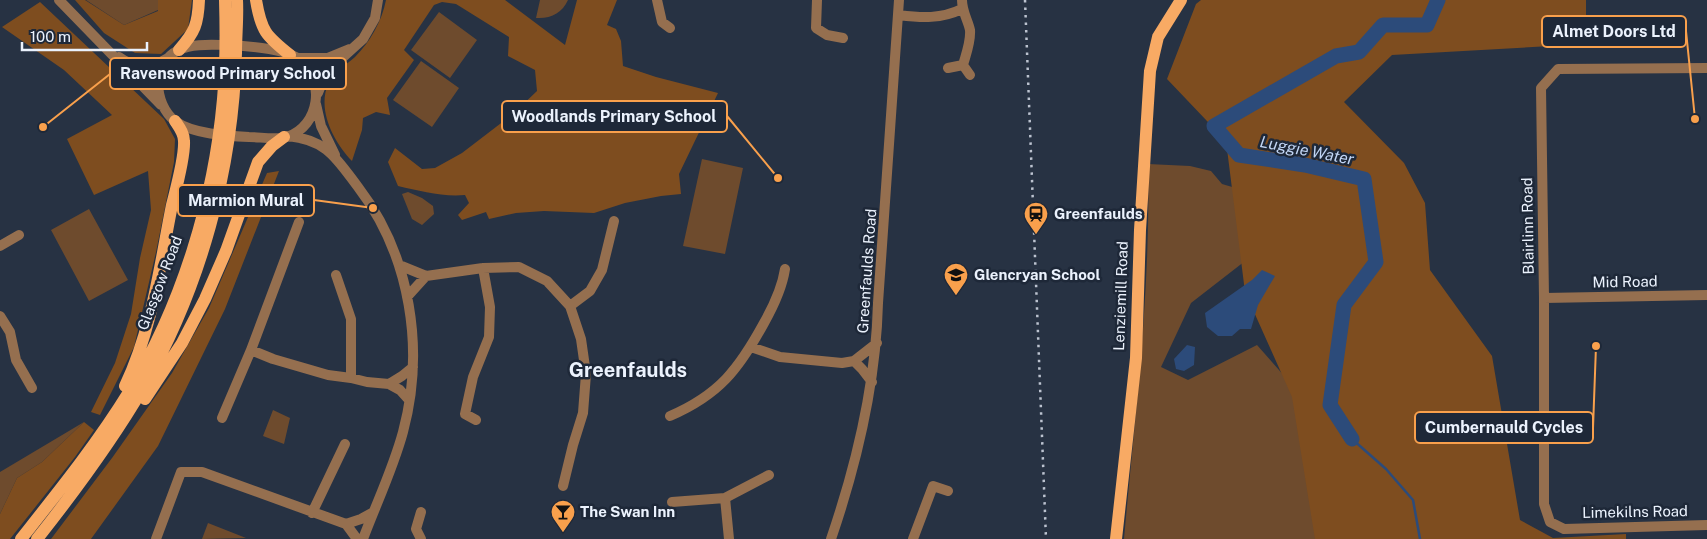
<svg xmlns="http://www.w3.org/2000/svg" width="1707" height="539" font-family="'Public Sans',sans-serif">
  <style>
    .green { fill: #6e4b2d }
    .forest { fill: #7e4d1f }
    .water { fill: #2c4b7a }
    .lines { fill: none; stroke-linecap: round; stroke-linejoin: round }
    .stream { stroke: #2c4b7a; stroke-width: 2.5 }
    .river { stroke: #2c4b7a; stroke-width: 15 }
    .minor { stroke: #956f4f; stroke-width: 10 }
    .major { stroke: #f8aa64; stroke-width: 12 }
    .rail { stroke: #bcc3d0; stroke-width: 2.5; stroke-dasharray: 2.5 5; stroke-linecap: butt }
    .labels { text-anchor: middle; stroke-width: 5; stroke-linejoin: round; paint-order: stroke }
    .poi-label { font-size: 15px; font-weight: bold; fill: #ebf2fd; stroke: #1e2838; text-anchor: start }
    .street-label { font-size: 15px; fill: #ebf2fd; stroke: #1e2838 }
    .water-label { font-size: 16px; font-style: italic; fill: #c1d5f4; stroke: #1e2838 }
    .district-label { font-size: 20px; font-weight: bold; fill: #ebf2fd; stroke: #1e2838 }
    .leader { fill: none; stroke: #f9a04c; stroke-width: 2 }
    .callout-dot { fill: #f9a04c; stroke: #1e2838; stroke-width: 2 }
    .callout { fill: #1e2838; stroke: #f9a04c; stroke-width: 2 }
    .callout-label { font-size: 16px; text-anchor: middle; font-weight: bold; fill: #ebf2fd }
  </style>
  <rect width="100%" height="100%" fill="#273243"/>
  <path class="green" d="M86,0h72v10l-34,15z
    M540,0h28c-6,13 -17,19 -32,18z
    M439,12l38,28 -27,38 -39,-28z
    M421,61l38,27 -27,39 -39,-27z
    M702,159l41,9 -18,86 -42,-8z
    M1148,164l42,2 21,5 11,13 24,7 12,60 -67,52 -30,64 27,13 69,-35 71,81 77,113h-281c11,-124 27,-250 24,-375z
    M408,192l14,6 11,8 1,8 -12,11 -10,-6 -10,-25z
    M89,209l39,71 -39,21 -38,-71z
    M273,410l17,8 -6,26 -21,-8z
    M84,422l-42,40 -25,16 -17,36v-42z
    M208,523l38,15 -44,1z"/>
  <path class="forest" d="M75,0h10l39,25 34,-14v-11h34l-4,29 -27,25 -26,-1 -31,-20z
    M386,0h119l60,45 12,-45h40l-10,25 9,4 5,12 2,25 33,11 62,16 -39,81 2,20 -20,2 -36,7 -31,10 -50,-2 -28,2 -27,6 -3,-7 -24,8 -4,-5 11,-12 -4,-8c-23,2 -45,-4 -67,-9l-10,-24 7,-14 27,21 13,-1 27,-15 51,-39 24,-23 -2,-21 -27,-14 1,-19 -53,-33 -14,-2 -8,3 -30,45 10,10 -27,38 3,17 -14,-3 -13,6 -1,12 -10,31c-18,-19 -35,-50 -24,-77 5,-12 18,-19 27,-27 15,-15 27,-36 31,-57z
    M1201,0h385v44l-194,11 -48,47 60,61 21,40 5,67 62,86 28,164 33,18 73,-4v5h-311l-23,-142 -47,-105 -19,-151 -59,-62 29,-75z
    M40,2l124,117 11,20 -1,23 -18,90 -22,95 -34,68 -9,-3 24,-49 16,-49 9,-56 11,-48 -3,-39 -54,24 -27,-56 45,-24 -48,-45 -62,-43z
    M279,171l-54,138 -67,137 -67,93h-40l61,-81 60,-85 37,-65 58,-135z
    M84,422l10,8 -19,27 -65,82h-10v-25l17,-36 25,-16z"/>
  <path class="water" d="M1262,270l13,6 -17,29 -7,24h-11l-8,7h-14l-11,-9 -2,-14 47,-33z
    M1187,345l8,2 -1,18 -10,6 -8,-2 -2,-10z"/>
  <g class="lines">
    <path class="stream" d="M1352,439l34,30 27,31 7,39"/>
    <path class="river" d="M1352,439l-22,-34 14,-100 32,-43 -12,-83 -59,-14 -66,-10 -25,-29 122,-70 23,-4 24,-27h44l11,-25"/>
    <path class="minor" d="M59,0l102,105
      M657,0l5,22 8,6
      M817,0l-1,28 11,7 16,3
      M962,0c0,12 6,20 8,30 1,12 -4,24 -7,35l7,10
      M899,15c23,3 42,4 63,-6
      M229,45c17,1 56,4 70,14 27,21 21,67 -12,78 -11,3 -27,0 -38,0 -21,-1 -57,-3 -74,-16 -22,-18 -24,-58 4,-71 14,-7 35,-5 50,-5z
      M119,57c16,12 33,11 49,1
      M298,58h30l22,-9
      M948,68l15,-3
      M1707,68l-149,1 -17,19 3,210v206l6,18 14,7 143,-4
      M318,93l6,-15 7,-10 32,-29 12,-21 3,-18
      M316,104l5,22 14,29
      M288,136c39,4 48,22 70,51 53,69 67,163 45,245 -10,37 -27,72 -40,107
      M0,246l19,-11
      M399,265l27,11 57,-8 36,-1 28,14 23,25 11,33 5,35 -3,39 -10,32 -10,41
      M336,275l15,44v59
      M407,297l19,-21
      M1544,298l163,-3
      M570,306l20,-15 12,-21 12,-49
      M0,316l10,16 6,28 16,28
      M751,347l29,10 62,6 12,-2 23,-18
      M251,350l22,9 55,16 23,3 16,4 22,2 11,6 9,10
      M854,361l8,8 10,13
      M389,384l13,-8 11,-9
      M670,416c49,-21 69,-47 94,-93 9,-16 18,-34 21,-54
      M222,418l29,-68 48,-128
      M476,420l-11,-6 8,-37 16,-40 1,-30 -7,-39
      M725,498l4,41
      M672,502l53,-4 44,-23
      M421,512l-5,17 5,10
      M312,513l33,-69
      M346,524l15,-5 11,-6
      M156,539l25,-67h21l144,52 11,15
      M831,539c26,-76 45,-155 47,-236l21,-303
      M913,539l20,-53 15,5"/>
    <path class="major" d="M256,0c5,31 10,36 34,55
      M179,50c16,-18 19,-26 20,-50
      M125,386c27,-56 35,-121 47,-181 4,-16 13,-48 12,-64 0,-8 -5,-14 -9,-20
      M145,399l37,-56 23,-44 21,-48 32,-89 14,-16 12,-9
      M21,539c38,-48 76,-95 108,-147 53,-87 85,-192 94,-293 3,-33 3,-66 2,-99
      M37,539c38,-48 75,-98 106,-151 58,-102 90,-219 93,-335 0,-18 2,-36 1,-53
      M1116,539l20,-181 4,-128 10,-159 8,-34 23,-37"/>
    <path class="rail" d="M1025,0l21,539"/>
  </g>
  <defs>
    <symbol id="station-pin" viewBox="-11 -11 22 30"><path d="M0 17L-7.5 6A9.5 9.5 0 1 1 7.5 6Z" fill="#f9a04c" stroke="#1e2838"/><path d="M-3-6H3Q5-6 5-4V2Q5 4 3 4L4.5 6H3L1.5 4h-3L-3 6H-4.5L-3 4Q-5 4-5 2V-4Q-5-6-3-6ZM-3.5-4v3h7v-3ZM-3.5 1v1.5H-2V1ZM2 1v1.5H3.5V1Z" fill="#111"/></symbol>
    <symbol id="school-pin" viewBox="-11 -11 22 30"><path d="M0 17L-7.5 6A9.5 9.5 0 1 1 7.5 6Z" fill="#f9a04c" stroke="#1e2838"/><path d="M0-5L7-2L0 1L-7-2ZM-4 1L0 2.5L4 1V4Q0 6-4 4Z" fill="#111"/></symbol>
    <symbol id="bar-pin" viewBox="-11 -11 22 30"><path d="M0 17L-7.5 6A9.5 9.5 0 1 1 7.5 6Z" fill="#f9a04c" stroke="#1e2838"/><path d="M-6-5H6L.8 .8V4.5H3.5V6h-7V4.5H-.8V.8Z" fill="#111"/></symbol>
  </defs>
  <g fill-rule="evenodd">
    <use href="#station-pin" x="1022" y="200" width="28" height="38"/>
    <use href="#school-pin" x="942" y="261" width="28" height="38"/>
    <use href="#bar-pin" x="549" y="498" width="28" height="38"/>
  </g>
  <g class="labels">
    <g class="poi-label">
      <text x="1054" y="219">Greenfaulds</text>
      <text x="974" y="280">Glencryan School</text>
      <text x="580" y="517">The Swan Inn</text>
    </g>
    <g class="street-label">
      <text transform="translate(1528 226) rotate(-91)" y="5">Blairlinn Road</text>
      <text transform="translate(867 271) rotate(-86)" y="5">Greenfaulds Road</text>
      <text transform="translate(1625 282) rotate(-1)" y="5">Mid Road</text>
      <text transform="translate(160 283) rotate(-69)" y="5">Glasgow Road</text>
      <text transform="translate(1121 296) rotate(-88)" y="5">Lenziemill Road</text>
      <text transform="translate(1635 512) rotate(-1)" y="5">Limekilns Road</text>
    </g>
    <g class="water-label">
      <text transform="translate(1307 150) rotate(11)" y="6">Luggie Water</text>
    </g>
    <g class="district-label">
      <text x="628" y="377">Greenfaulds</text>
    </g>
  </g>
  <path class="leader" d="M1695 119L1686 31M43 127L110 74M778 178L727 116M373 208L314 200M1596 346L1593 428"/>
  <g class="callout-dot">
    <circle cx="1695" cy="119" r="5"/>
    <circle cx="43" cy="127" r="5"/>
    <circle cx="778" cy="178" r="5"/>
    <circle cx="373" cy="208" r="5"/>
    <circle cx="1596" cy="346" r="5"/>
  </g>
  <g class="callout">
    <rect x="1542" y="16" width="144" height="31" rx="5"/>
    <rect x="110" y="58" width="236" height="31" rx="5"/>
    <rect x="502" y="101" width="225" height="31" rx="5"/>
    <rect x="178" y="185" width="136" height="31" rx="5"/>
    <rect x="1415" y="412" width="178" height="31" rx="5"/>
  </g>
  <g class="callout-label">
    <text x="1614" y="37">Almet Doors Ltd</text>
    <text x="228" y="79">Ravenswood Primary School</text>
    <text x="614" y="122">Woodlands Primary School</text>
    <text x="246" y="206">Marmion Mural</text>
    <text x="1504" y="433">Cumbernauld Cycles</text>
  </g>
  <path d="M22 42v8h125v-8" fill="none" stroke="#ebf2fd" stroke-width="2.5"/>
  <text x="30" y="42" font-size="15" fill="#ebf2fd" stroke="#1e2838" stroke-width="4" paint-order="stroke">100 m</text>
</svg>
